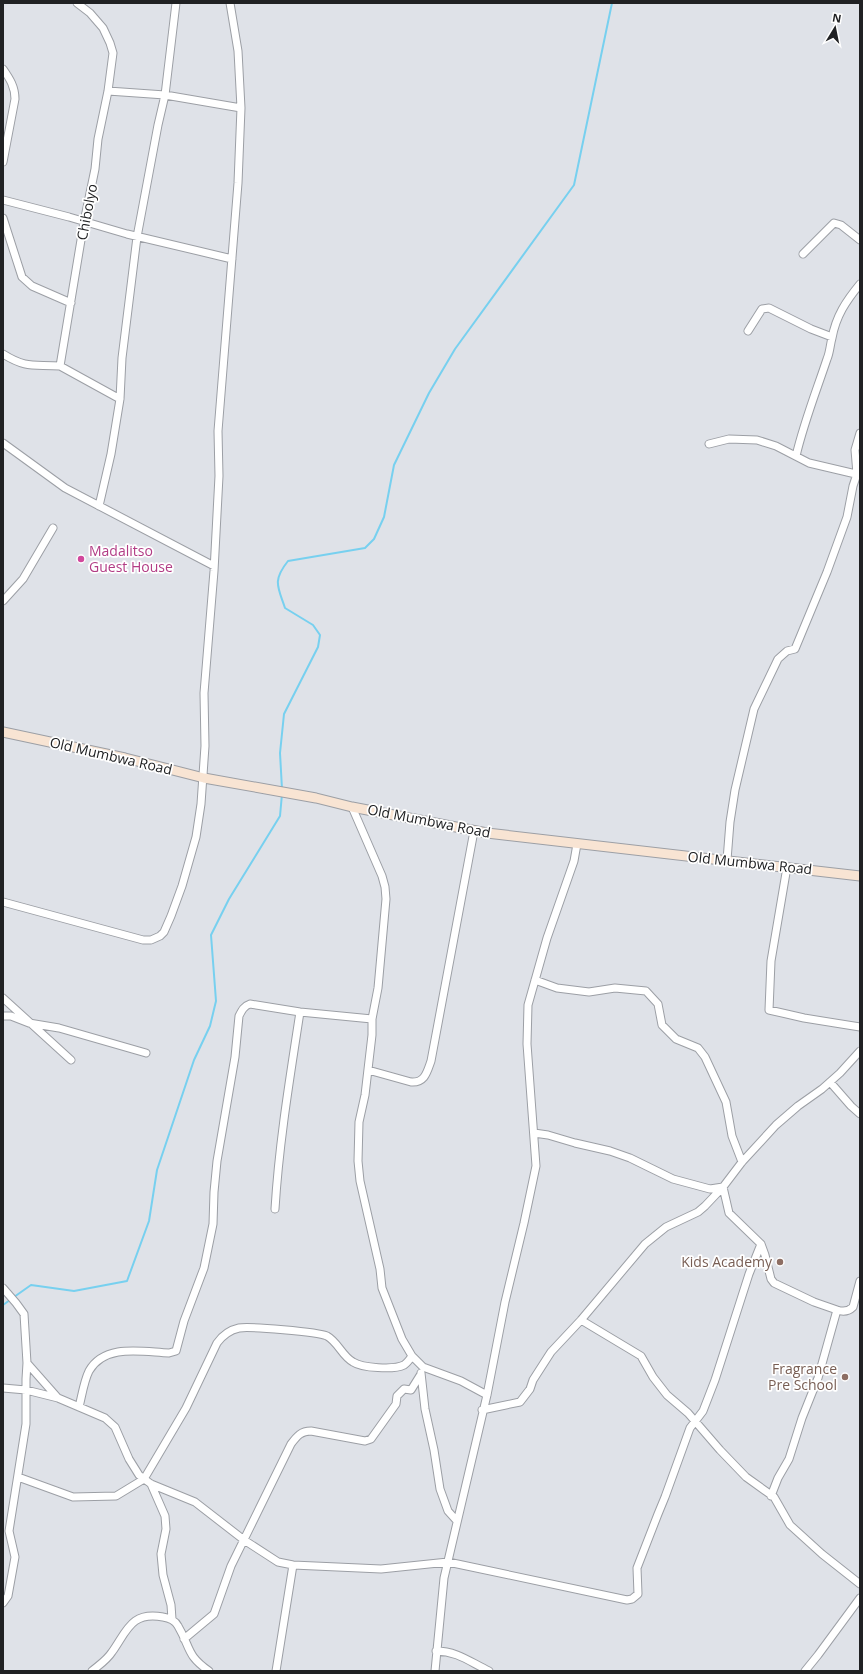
<svg xmlns="http://www.w3.org/2000/svg" width="863" height="1674" font-family="'Open Sans',sans-serif">
  <style>
    .lines { fill: none; stroke-linecap: round; stroke-linejoin: round }
    .stream { stroke: #77d0ef; stroke-width: 2 }
    .street-casing { stroke: #9c9fa5; stroke-width: 9 }
    .secondary-casing { stroke: #9c9fa5; stroke-width: 11 }
    .street { stroke: #fff; stroke-width: 7 }
    .secondary { stroke: #f8e4d3; stroke-width: 9 }
    .hotel-dot { fill: #d1479c; stroke: #fff; stroke-width: 1.5 }
    .education-dot { fill: #8d6e63; stroke: #fff; stroke-width: 1.5 }
    .labels { text-anchor: middle; stroke-width: 3.5; stroke-linejoin: round; paint-order: stroke }
    .street-label { font-size: 14px; fill: #202123; stroke: #fff }
    .hotel-label { font-size: 14px; fill: #b23c85; stroke: #fff; text-anchor: start }
    .education-label { font-size: 14px; fill: #785e54; stroke: #fff; text-anchor: end }
  </style>
  <rect width="100%" height="100%" fill="#dfe2e8"/>
  <g class="lines">
    <path class="stream" d="M282,789l-2,-36 4,-39 34,-67 2,-12 -7,-10 -28,-17c-7,-21 -13,-27 3,-47l77,-13 9,-9 10,-22 10,-52 35,-72 26,-44 119,-164 38,-182
      M14,1297l17,-12 43,6 53,-10 22,-60 8,-51 37,-110 16,-34 6,-25 -5,-66 18,-36 51,-83 2,-22
      M3,1305l7,-5"/>
    <defs>
      <path id="street" d="M77,3l13,10 13,15 7,15 3,10 -5,38 -10,48 -3,30 -11,53 -24,144 60,33
        M3,69c7,10 12,18 12,30l-12,63
        M108,91l57,4 76,13
        M3,200l66,17 58,17 105,25
        M3,218l19,59 10,9 39,17
        M803,254l31,-31 7,2 19,15
        M748,331l14,-22 7,-1 42,21 21,8
        M3,354c24,15 31,10 57,12
        M3,443l62,45 149,78
        M709,444l20,-5 28,1 19,6 33,17 51,12
        M796,456c8,-34 20,-64 31,-97 3,-7 3,-14 5,-21 4,-22 14,-37 28,-54
        M99,506l12,-52 9,-55 2,-41 15,-121 21,-112 7,-30 11,-92
        M3,601l20,-22 30,-51
        M352,807l30,69 3,11 1,12 -8,89 -6,31v16l-7,60 -6,27 -1,39 2,20 20,88 2,19 20,51 10,17 11,11 38,14 26,14
        M727,860l3,-38 5,-32 19,-81 24,-50 9,-8 8,-2 32,-77 20,-55 6,-31 4,-12 -2,-24 5,-17
        M787,867l-16,94 -2,49 35,8 56,9
        M3,902l140,38h8l9,-4 4,-4 7,-16 11,-30 14,-49 5,-33 4,-58 -1,-53 10,-122 5,-95 -1,-45 20,-248 3,-75 -3,-57 -8,-48
        M535,980l22,8 32,4 26,-4 31,3 12,13 4,21 14,14 22,9 7,9 21,45 6,34 10,26
        M3,998l68,62
        M3,1016h8l18,7 30,5 87,25
        M368,1070l43,12c14,1 16,-10 20,-21l43,-230
        M830,1082l21,24 9,8
        M534,1133l14,2 27,8 35,8 20,7 43,21 37,10 13,-2 6,26 32,31 4,11 6,24 3,4 40,19 23,8 -19,68 -16,40 -13,41 -11,19 -7,18
        M275,1209c4,-66 15,-132 25,-197
        M3,1288l13,15 8,11 3,49 30,34
        M837,1310c6,2 11,2 16,-3l7,-26
        M581,1320l60,36 12,21 14,18 21,18 32,37 26,27 28,20 16,28 32,29 38,30
        M421,1373l4,36 9,41 6,39 8,22 9,10
        M3,1388l23,2 32,8 47,20 10,9 14,32 10,16 12,9 44,18 49,38 34,22 15,3 88,4 67,-7 179,38 5,-1 6,-5 -1,-26 21,-54 7,-17 25,-69 13,-17 12,-31 34,-106 12,-30
        M79,1407c3,-12 5,-26 10,-36 16,-28 54,-19 80,-18l7,-2 8,-30 20,-53 9,-44 1,-32 3,-31 18,-104 4,-41c3,-6 5,-10 11,-12l50,8 72,7
        M482,1410l38,-8 10,-13 3,-9 18,-28 30,-32 64,-76 21,-17 32,-15 7,-6 18,-19 19,-25 34,-37 22,-19 24,-17 18,-16 20,-22
        M18,1477l55,20 43,-1 28,-17 42,-71 31,-65c5,-7 13,-13 22,-15 10,-2 79,4 88,8 11,6 15,20 26,26 9,6 41,8 51,3 3,-2 6,-6 8,-9
        M151,1484l14,32 1,13 -5,25 2,21 8,30 1,14
        M3,1603l5,-7 7,-39 -6,-26 17,-107v-45l1,-16
        M184,1639l30,-25 17,-48 60,-122c6,-8 10,-13 20,-13l54,10 6,-2 25,-35 1,-8 7,-7 7,1 10,-16
        M436,1651c21,0 34,11 53,20
        M92,1671c7,-6 15,-11 20,-19 15,-21 19,-41 51,-35 7,1 12,3 15,9 13,22 8,29 31,45
        M276,1671l17,-106
        M435,1671l9,-93 43,-183 18,-93 19,-79 12,-57 -9,-122 1,-39 19,-67 27,-77 3,-17
        M805,1671l13,-16 42,-57"/>
      <path id="secondary" d="M3,732l122,26 79,20 112,20 36,9 135,26 373,43"/>
    </defs>
    <use href="#street" class="street-casing"/>
    <use href="#secondary" class="secondary-casing"/>
    <use href="#street" class="street"/>
    <use href="#secondary" class="secondary"/>
  </g>
  <circle class="hotel-dot" cx="81" cy="559" r="4"/>
  <g class="education-dot">
    <circle cx="780" cy="1262" r="4"/>
    <circle cx="845" cy="1377" r="4"/>
  </g>
  <g class="labels">
    <g class="street-label">
      <text transform="translate(87 212) rotate(-79)" y="5">Chibolyo</text>
      <text transform="translate(111 756) rotate(13)" y="5">Old Mumbwa Road</text>
      <text transform="translate(429 821) rotate(11)" y="5">Old Mumbwa Road</text>
      <text transform="translate(750 863) rotate(6)" y="5">Old Mumbwa Road</text>
    </g>
    <g class="hotel-label">
      <text x="89" y="556">Madalitso<tspan x="89" dy="16">Guest House</tspan></text>
    </g>
    <g class="education-label">
      <text x="772" y="1267">Kids Academy</text>
      <text x="837" y="1374">Fragrance<tspan x="837" dy="16">Pre School</tspan></text>
    </g>
  </g>
  <rect width="863" height="1674" fill="none" stroke="#202123" stroke-width="8"/>
  <g transform="translate(835 28) rotate(10)" stroke="#ffffff" stroke-width="3" paint-order="stroke">
  <path d="M0-3L7 15L0 10L-7 15Z" fill="#202123"/>
  <text y="-6" font-size="11" font-weight="bold" text-anchor="middle" fill="#202123">N</text>
  </g>
</svg>
